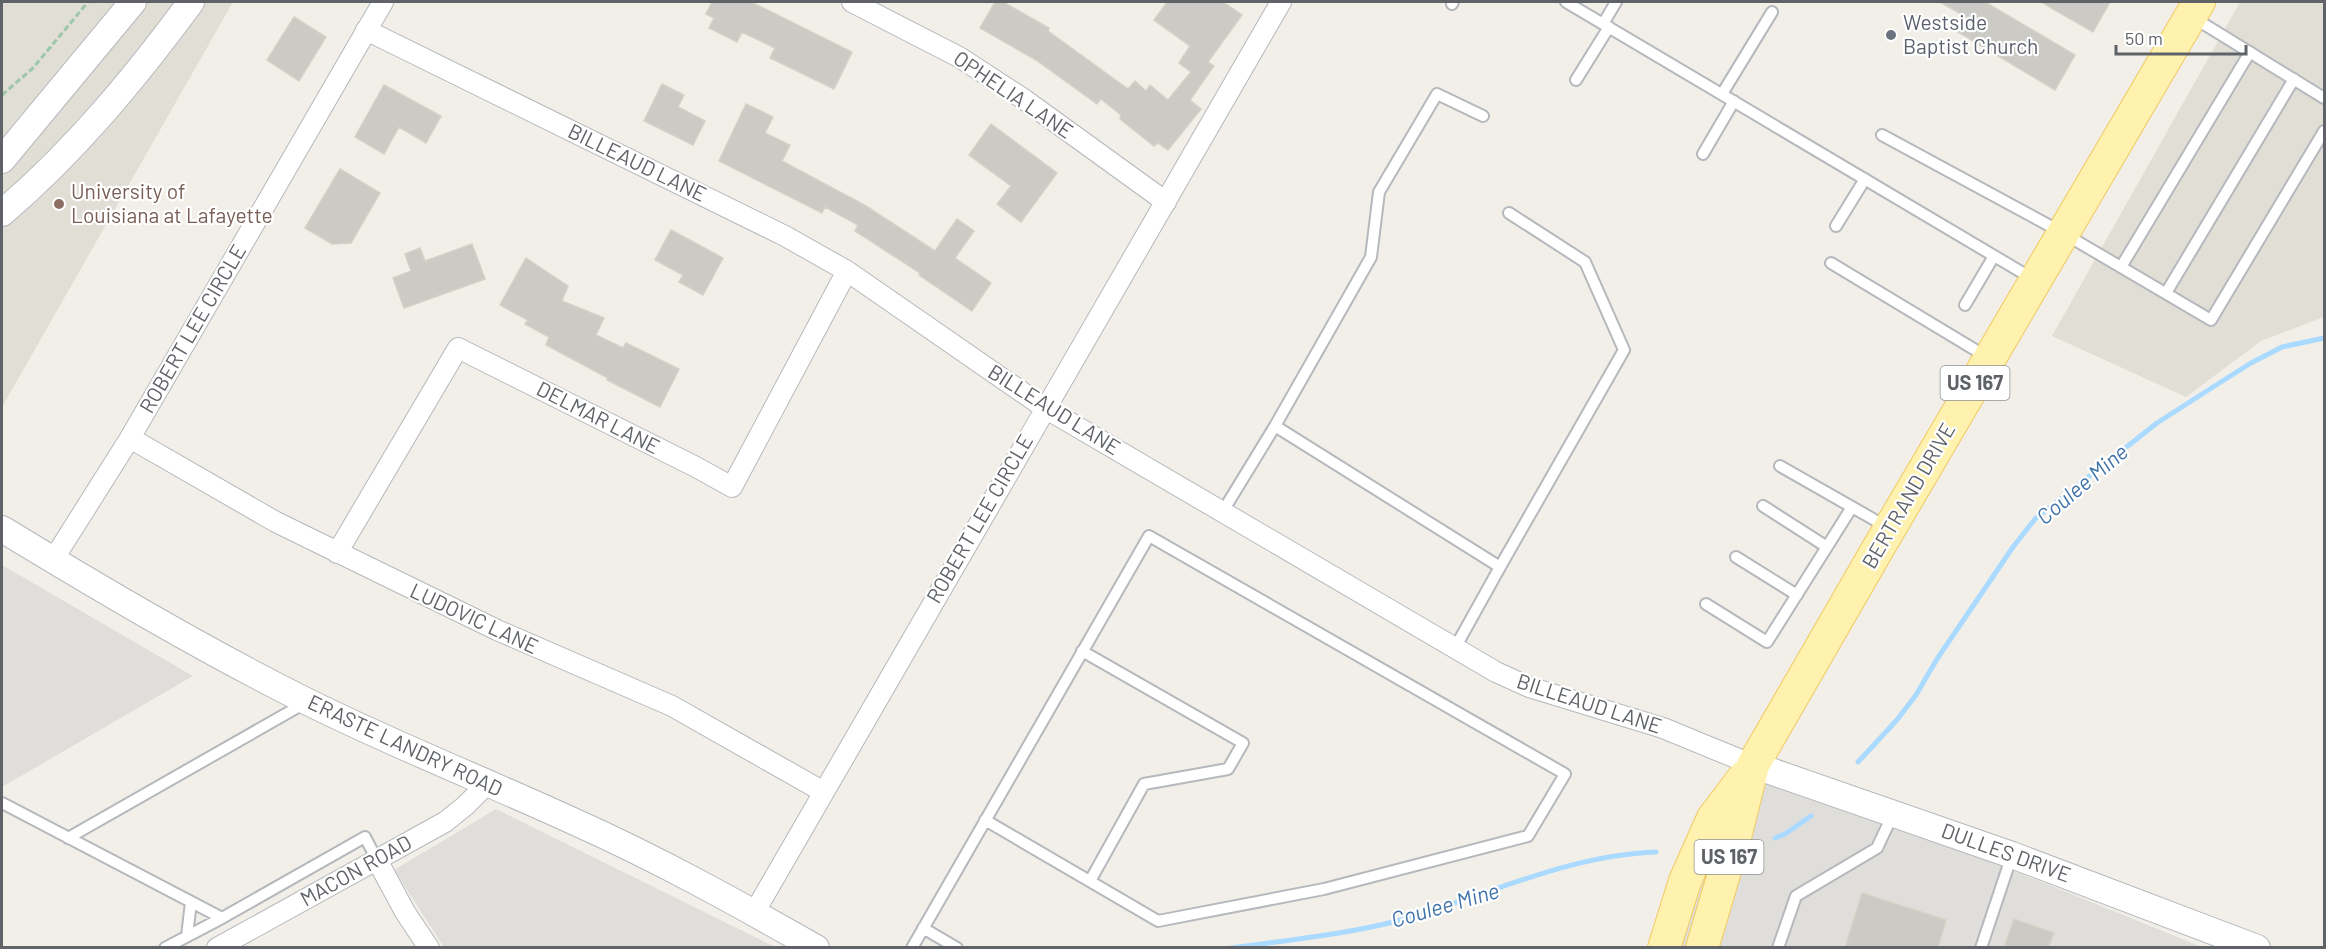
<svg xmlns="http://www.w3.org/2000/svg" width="2326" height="949" font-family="Barlow,sans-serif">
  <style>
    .industrial { fill: #e0deda }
    .education { fill: #e1ded6 }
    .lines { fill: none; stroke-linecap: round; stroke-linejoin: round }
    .stream { stroke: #aadaff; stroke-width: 5 }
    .building { fill: #cccac5; stroke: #d6d1c6; stroke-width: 1.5 }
    .service-casing { stroke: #b5b8bc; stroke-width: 14 }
    .minor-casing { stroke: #b5b8bc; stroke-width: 22 }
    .tertiary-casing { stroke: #b5b8bc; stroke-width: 28 }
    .primary-casing { stroke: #f2c960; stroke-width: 34 }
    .path { stroke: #9cc7a9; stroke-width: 3; stroke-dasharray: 6 3; stroke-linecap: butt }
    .service { stroke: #fff; stroke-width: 10 }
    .minor { stroke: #fff; stroke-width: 20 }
    .tertiary { stroke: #fff; stroke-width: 26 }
    .primary { stroke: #fff2af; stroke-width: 32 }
    .worship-dot { fill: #6b7280; stroke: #fff; stroke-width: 2 }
    .education-dot { fill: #8d6e63; stroke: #fff; stroke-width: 2 }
    .labels { text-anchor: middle; stroke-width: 4.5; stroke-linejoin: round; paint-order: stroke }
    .shield { fill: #fff; stroke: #8f9295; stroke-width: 1.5 }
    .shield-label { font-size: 20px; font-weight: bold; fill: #5f6368 }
    .worship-label { font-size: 21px; fill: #5b616d; stroke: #fff; text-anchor: start }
    .street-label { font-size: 21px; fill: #5f6368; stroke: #fff }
    .education-label { font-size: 21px; fill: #785e54; stroke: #fff; text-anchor: start }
    .water-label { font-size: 22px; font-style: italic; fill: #4174aa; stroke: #fff }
  </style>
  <rect width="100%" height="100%" fill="#f1efe8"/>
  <path class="industrial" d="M2,565l191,111 -191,111z
    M1753,765l449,182 -528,1z
    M496,809l279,138h-331l-50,-77z"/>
  <path class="education" d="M2,2h231l-231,405z
    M2240,2h84v315l-63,24 -75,56 -134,-61z"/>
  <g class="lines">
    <path class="stream" d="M1858,762l38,-41 20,-26 21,-36 76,-112 22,-28 122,-96 56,-36 38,-24 31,-16 42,-9
      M1775,838l10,-4 26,-18
      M1231,948c55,-8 112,-13 166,-27 85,-23 169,-66 259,-69"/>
  </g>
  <path class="building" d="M712,2h39l101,50 -18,37 -64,-31 5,-10 -33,-16 -5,10 -28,-14 5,-10 -8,-4z
    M995,2h8l46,26 -1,3 80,58 7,-8 11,10 4,-6 18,15 23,-28 -12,-9 11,-17 -36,-26 13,-18h56l19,13 -34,47 6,4 -24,34 11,9 -33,41 -10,-7 -4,3 -34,-27 1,-4 -20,-16 -4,5 -61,-44 -56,-32z
    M1940,2h45l90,53 -20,35 -97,-58 8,-15z
    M2041,2h69l-17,30z
    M294,17l32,20 -27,44 -32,-21z
    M662,84l22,11 -6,12 27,14 -12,24 -49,-24z
    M384,85l57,31 -15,27 -27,-16 -15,27 -29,-17z
    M746,104l27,13 -8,16 25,12 -8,16 84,45 69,45 22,-32 17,12 -19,27 36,25 -19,28 -53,-36 1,-2 -65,-42 3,-6 -33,-18 -3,6 -103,-52z
    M991,124l66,49 -36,49 -24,-18 14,-18 -42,-31z
    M340,169l40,24 -29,50 -19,1 -27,-16z
    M671,230l52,28 -20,37 -24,-13 4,-7 -28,-15z
    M472,244l13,35 -81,29 -11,-30 18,-7 -6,-17 15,-6 5,13z
    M526,258l42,28 -6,15 42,17 -8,17 27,13 3,-5 53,26 -19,38 -53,-27 1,-2 -62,-33 3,-8 -24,-13 3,-4 -28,-15z
    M1862,893l84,27 -8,28h-93z
    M2014,919l40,14 -6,15h-44z"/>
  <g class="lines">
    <defs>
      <path id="service" d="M1566,2l467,277
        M1452,4l1,-2
        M2194,18l130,80
        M1603,24l13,-22
        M1576,80l33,-53
        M1722,94l50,-82
        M1882,135l181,98 148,87 113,-189
        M1703,154l31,-53
        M1836,226l29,-47
        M1831,263l156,94
        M2121,267l129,-215
        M2166,293l128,-214
        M1965,305l29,-49
        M1275,426l96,-169 8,-65 58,-98 46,22
        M1780,466l107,61
        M1763,506l64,41
        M1223,511l52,-85 225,141 -45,81
        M1736,557l61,38
        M1500,567l124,-217 -39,-88 -76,-49
        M1706,604l61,38 85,-135
        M1082,651l161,92 -15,26 -84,15 -54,97
        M2,803l220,115 143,-81 12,23
        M68,838l237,-135
        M923,928l34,20
        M187,936l4,-34
        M165,948l57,-30
        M912,948l237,-412 416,238 -37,62 -204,53 -166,32 -173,-101
        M1778,948l18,-52 81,-48 16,-34
        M1981,948l31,-93"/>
      <path id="minor" d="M852,2l107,55 66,43 141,102
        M366,30l419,206 62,35 198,137 451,264 33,15 134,41 90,37
        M130,438l146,84 221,108 175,76 150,85
        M337,553l121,-205 238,119 36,20 115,-216
        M53,560l77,-122 253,-436
        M377,860l28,52 24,36
        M754,913l527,-911
        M217,948l228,-126 20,-16 22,-22"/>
      <path id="tertiary" d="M2,160l131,-158
        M2,213c72,-61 133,-135 189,-211
        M2,529c99,60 200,120 304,172 88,44 180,80 269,121 83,37 162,81 241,126
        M1753,765l259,90 245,93"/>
      <path id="primary" d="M1664,948l21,-67 28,-63 32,-42
        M1702,948l33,-111 18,-72 127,-220 319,-543"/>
    </defs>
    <use href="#service" class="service-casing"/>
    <use href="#minor" class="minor-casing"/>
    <use href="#tertiary" class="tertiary-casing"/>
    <use href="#primary" class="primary-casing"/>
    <path class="path" d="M2,95l31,-27 55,-66"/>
    <use href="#service" class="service"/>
    <use href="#minor" class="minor"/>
    <use href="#tertiary" class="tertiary"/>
    <use href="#primary" class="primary"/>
  </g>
  <circle class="worship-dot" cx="1891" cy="35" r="6"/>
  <circle class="education-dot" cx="59" cy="204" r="6"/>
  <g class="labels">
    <g class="shield">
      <rect x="1940.5" y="366" width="69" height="34" rx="4.5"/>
      <rect x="1694.5" y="840" width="69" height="34" rx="4.5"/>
    </g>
    <g class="shield-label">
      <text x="1975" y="390">US 167</text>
      <text x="1729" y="864">US 167</text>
    </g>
    <g class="worship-label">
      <text x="1903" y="30">Westside<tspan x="1903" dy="24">Baptist Church</tspan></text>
    </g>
    <g class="street-label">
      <text transform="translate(1013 95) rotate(34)" y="7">OPHELIA LANE</text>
      <text transform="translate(637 163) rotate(26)" y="7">BILLEAUD LANE</text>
      <text transform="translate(193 329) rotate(-60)" y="7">ROBERT LEE CIRCLE</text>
      <text transform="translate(1054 410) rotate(32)" y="7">BILLEAUD LANE</text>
      <text transform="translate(598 418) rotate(27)" y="7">DELMAR LANE</text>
      <text transform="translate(1909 496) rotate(-60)" y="7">BERTRAND DRIVE</text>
      <text transform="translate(980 519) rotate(-60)" y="7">ROBERT LEE CIRCLE</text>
      <text transform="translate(474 619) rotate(25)" y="7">LUDOVIC LANE</text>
      <text transform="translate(1589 704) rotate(18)" y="7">BILLEAUD LANE</text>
      <text transform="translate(405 746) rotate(25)" y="7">ERASTE LANDRY ROAD</text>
      <text transform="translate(2006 853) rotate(20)" y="7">DULLES DRIVE</text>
      <text transform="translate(356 871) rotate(-29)" y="7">MACON ROAD</text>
    </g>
    <g class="education-label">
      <text x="71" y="199">University of<tspan x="71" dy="24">Louisiana at Lafayette</tspan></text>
    </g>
    <g class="water-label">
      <text transform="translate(2082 484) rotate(-40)" y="8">Coulee Mine</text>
      <text transform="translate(1445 905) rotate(-16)" y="8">Coulee Mine</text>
    </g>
  </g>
  <rect width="2326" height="949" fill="none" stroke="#5f6368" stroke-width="6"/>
  <path d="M2116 45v9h130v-9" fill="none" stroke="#5f6368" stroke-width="3"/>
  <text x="2125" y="45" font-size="18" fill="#5f6368" stroke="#ffffff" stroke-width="4.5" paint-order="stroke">50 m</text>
</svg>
